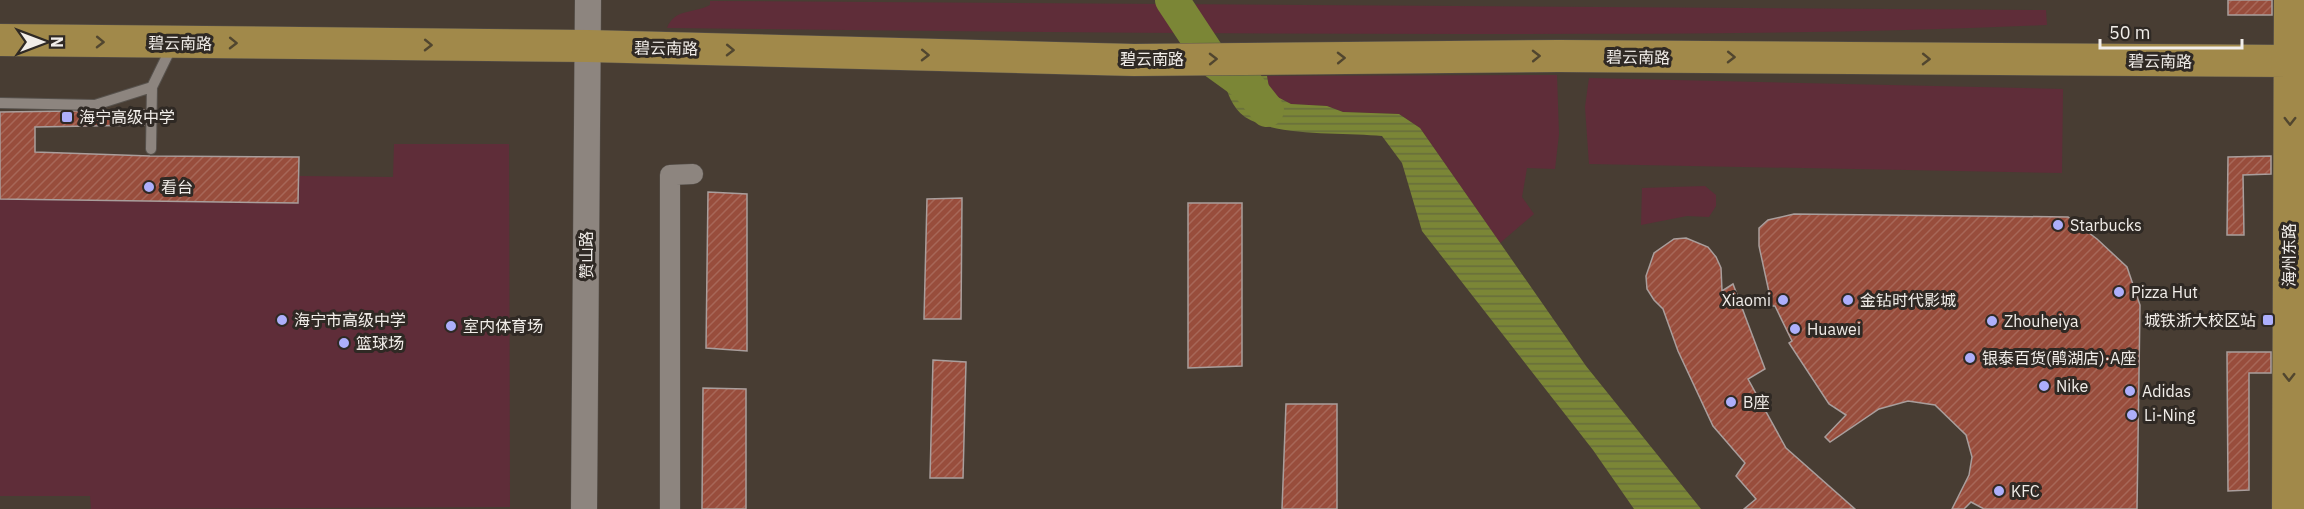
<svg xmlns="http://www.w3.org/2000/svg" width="2304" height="509" font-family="'IBM Plex Sans','Noto Sans SC',sans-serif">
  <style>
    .built { fill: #483d33 }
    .garden { fill: #5f2d39 }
    .water { fill: url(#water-rules) }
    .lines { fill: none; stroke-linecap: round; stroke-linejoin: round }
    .river { stroke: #7b8636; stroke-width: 34 }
    .building { fill: url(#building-hatch); stroke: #a99e9c; stroke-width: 1.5 }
    .service-casing { stroke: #57524d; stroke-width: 12 }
    .minor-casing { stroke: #57524d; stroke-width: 21 }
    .tertiary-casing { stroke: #57524d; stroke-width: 27 }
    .primary-casing { stroke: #57524d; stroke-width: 33 }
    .service { stroke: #8d857f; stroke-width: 10 }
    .minor { stroke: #8d857f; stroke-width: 20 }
    .tertiary { stroke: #8d857f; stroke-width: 26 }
    .primary { stroke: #a1894a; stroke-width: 32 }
    .oneway { stroke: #51462f }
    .poi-dot { fill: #adaffb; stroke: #2f2924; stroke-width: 2 }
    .labels { text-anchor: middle; stroke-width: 6; stroke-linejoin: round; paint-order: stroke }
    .street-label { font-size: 16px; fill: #f1ede9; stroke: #2f2924 }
    .poi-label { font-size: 16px; fill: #f1ede9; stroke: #2f2924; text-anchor: start }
  </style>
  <defs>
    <pattern id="water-rules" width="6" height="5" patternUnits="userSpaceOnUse" patternTransform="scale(1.5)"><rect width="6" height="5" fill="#7b8636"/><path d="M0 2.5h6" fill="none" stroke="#676d3c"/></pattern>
    <pattern id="building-hatch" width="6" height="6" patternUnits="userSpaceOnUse" patternTransform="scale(1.5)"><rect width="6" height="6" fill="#984d3c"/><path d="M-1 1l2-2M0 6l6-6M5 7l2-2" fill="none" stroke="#a76758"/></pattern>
  </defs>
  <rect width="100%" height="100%" fill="#3a332d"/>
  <path class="built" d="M0,0h2304v509h-2304z"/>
  <path class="garden" d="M710,1l1336,9 1,15c-194,9 -388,9 -582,9 -266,0 -532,-3 -798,-6 8,-20 26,-14 43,-23z
    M1557,75l2,59 -4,35 -28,-1 -5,29 12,17 -34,29 -80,-115 -21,-14 -56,-2 -16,-6 -36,-2 -21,-11 -3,-17z
    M1589,78l474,11 -1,84 -473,-9 -4,-57z
    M394,144h115l1,363 -419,2 -1,-13h-90v-297l298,4 1,-27 94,1z
    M1705,186l11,9v11l-7,11 -22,-1 -46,9 1,-37z"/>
  <path class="water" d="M1267,76l3,17 21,11 36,2 16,6 56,2 21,14 166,238 115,143h-67l-41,-59 -171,-219 -20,-68 -20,-27c-37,-4 -106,1 -137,-19 -13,-9 -18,-25 -22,-40z"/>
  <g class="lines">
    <path class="river" d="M1172,0l39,59 36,26 20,25"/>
  </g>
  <path class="building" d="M2228,0h44v15h-44z
    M144,110v15l-109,2v25l115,4 149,1 -1,46 -298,-4v-87z
    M2271,156v18l-28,1 1,60h-17l1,-78z
    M708,192l39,2v157l-41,-3z
    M962,198l-1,121h-37l3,-120z
    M1188,203h54v163l-54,2z
    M1794,214l274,3 29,22 30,28 13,38 -3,204h-153l-13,-7 -7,7h-12l17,-34 3,-18 -6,-22 -31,-30 -27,-4 -29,8 -49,33 -5,-5 21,-22 -17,-11 -40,-61 3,-2 -17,-35h-3l-13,-60v-18l9,-8z
    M1686,238l22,9 8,10 5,11 1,23 11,-7 32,85 -17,10 38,69 69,61h-111l12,-10 -20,-23 9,-13 -32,-37 -35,-75 -15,-42 -9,-9 -7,-11 -1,-13 8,-23 20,-14z
    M2227,352h44v21h-22v117l-21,1z
    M933,360l33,2 -3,116h-33z
    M703,388l43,1v120h-44z
    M1286,404h51v105h-55z"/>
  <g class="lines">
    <defs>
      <path id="service" d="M0,103l95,2 57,-18 20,-41
        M151,149l1,-62"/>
      <path id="minor" d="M670,509v-334l23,-1"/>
      <path id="tertiary" d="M584,509l4,-509"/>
      <path id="primary" d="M0,40l588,6 546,14 425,-4 745,5
        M2288,509l2,-509"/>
    </defs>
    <use href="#service" class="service-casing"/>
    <use href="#minor" class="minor-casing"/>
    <use href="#tertiary" class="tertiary-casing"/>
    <use href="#primary" class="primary-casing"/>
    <use href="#service" class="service"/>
    <use href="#minor" class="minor"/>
    <use href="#tertiary" class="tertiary"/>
    <use href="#primary" class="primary"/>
  </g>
  <defs><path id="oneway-chevron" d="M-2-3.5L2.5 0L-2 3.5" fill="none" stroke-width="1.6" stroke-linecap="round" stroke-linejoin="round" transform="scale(1.5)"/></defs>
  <g class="oneway">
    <use href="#oneway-chevron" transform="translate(100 42) rotate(1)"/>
    <use href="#oneway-chevron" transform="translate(233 43) rotate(1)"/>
    <use href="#oneway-chevron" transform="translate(428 45) rotate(1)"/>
    <use href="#oneway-chevron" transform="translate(730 50) rotate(1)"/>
    <use href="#oneway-chevron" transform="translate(925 55) rotate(1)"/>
    <use href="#oneway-chevron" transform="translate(1536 56) rotate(-1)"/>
    <use href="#oneway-chevron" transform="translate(1731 57) rotate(1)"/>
    <use href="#oneway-chevron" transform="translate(1341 58) rotate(-1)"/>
    <use href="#oneway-chevron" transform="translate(1213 59) rotate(-1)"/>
    <use href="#oneway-chevron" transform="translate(1926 59) rotate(1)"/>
    <use href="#oneway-chevron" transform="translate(2290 121) rotate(90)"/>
    <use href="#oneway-chevron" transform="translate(2289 377) rotate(90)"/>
  </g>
  <g class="poi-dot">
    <rect x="61" y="111" width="12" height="12" rx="3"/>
    <circle cx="149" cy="187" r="6"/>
    <circle cx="2058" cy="225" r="6"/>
    <circle cx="2119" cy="292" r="6"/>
    <circle cx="1783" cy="300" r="6"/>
    <circle cx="1848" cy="300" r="6"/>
    <circle cx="282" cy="320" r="6"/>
    <rect x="2262" y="314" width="12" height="12" rx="3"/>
    <circle cx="1992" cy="321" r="6"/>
    <circle cx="451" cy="326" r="6"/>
    <circle cx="1795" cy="329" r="6"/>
    <circle cx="344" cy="343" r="6"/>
    <circle cx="1970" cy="358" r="6"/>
    <circle cx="2044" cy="386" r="6"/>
    <circle cx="2130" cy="391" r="6"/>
    <circle cx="1731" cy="402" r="6"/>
    <circle cx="2132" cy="415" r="6"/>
    <circle cx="1999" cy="491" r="6"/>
  </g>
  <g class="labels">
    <g class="street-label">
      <text transform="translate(180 43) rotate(1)" y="6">碧云南路</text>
      <text transform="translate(666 48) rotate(1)" y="6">碧云南路</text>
      <text transform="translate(1638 57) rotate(1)" y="6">碧云南路</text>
      <text x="1152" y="65">碧云南路</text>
      <text transform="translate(2160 61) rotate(1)" y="6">碧云南路</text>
      <text transform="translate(586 255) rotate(-90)" y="6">赞山路</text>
      <text transform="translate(2289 255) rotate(-90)" y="6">海州东路</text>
    </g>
    <g class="poi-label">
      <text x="79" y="123">海宁高级中学</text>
      <text x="161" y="193">看台</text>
      <text x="2070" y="231">Starbucks</text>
      <text x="2131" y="298">Pizza Hut</text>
      <text x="1771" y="306" text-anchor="end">Xiaomi</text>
      <text x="1860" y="306">金钻时代影城</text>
      <text x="294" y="326">海宁市高级中学</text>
      <text x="2256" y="326" text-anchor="end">城铁浙大校区站</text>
      <text x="2004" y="327">Zhouheiya</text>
      <text x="463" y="332">室内体育场</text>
      <text x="1807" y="335">Huawei</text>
      <text x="356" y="349">篮球场</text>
      <text x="1982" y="364">银泰百货(鹃湖店)·A座</text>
      <text x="2056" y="392">Nike</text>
      <text x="2142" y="397">Adidas</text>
      <text x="1743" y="408">B座</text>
      <text x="2144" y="421">Li-Ning</text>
      <text x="2011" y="497">KFC</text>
    </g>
  </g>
  <g transform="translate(42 42) rotate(90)" stroke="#2f2924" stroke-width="4.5" paint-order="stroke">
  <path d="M0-4.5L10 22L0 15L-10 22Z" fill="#f1ede9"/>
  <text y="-9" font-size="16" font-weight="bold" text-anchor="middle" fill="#f1ede9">N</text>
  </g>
  <path d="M2100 39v9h142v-9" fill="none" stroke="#f1ede9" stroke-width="3"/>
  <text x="2109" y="39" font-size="18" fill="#f1ede9" stroke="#2f2924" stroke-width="4.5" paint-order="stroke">50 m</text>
</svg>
